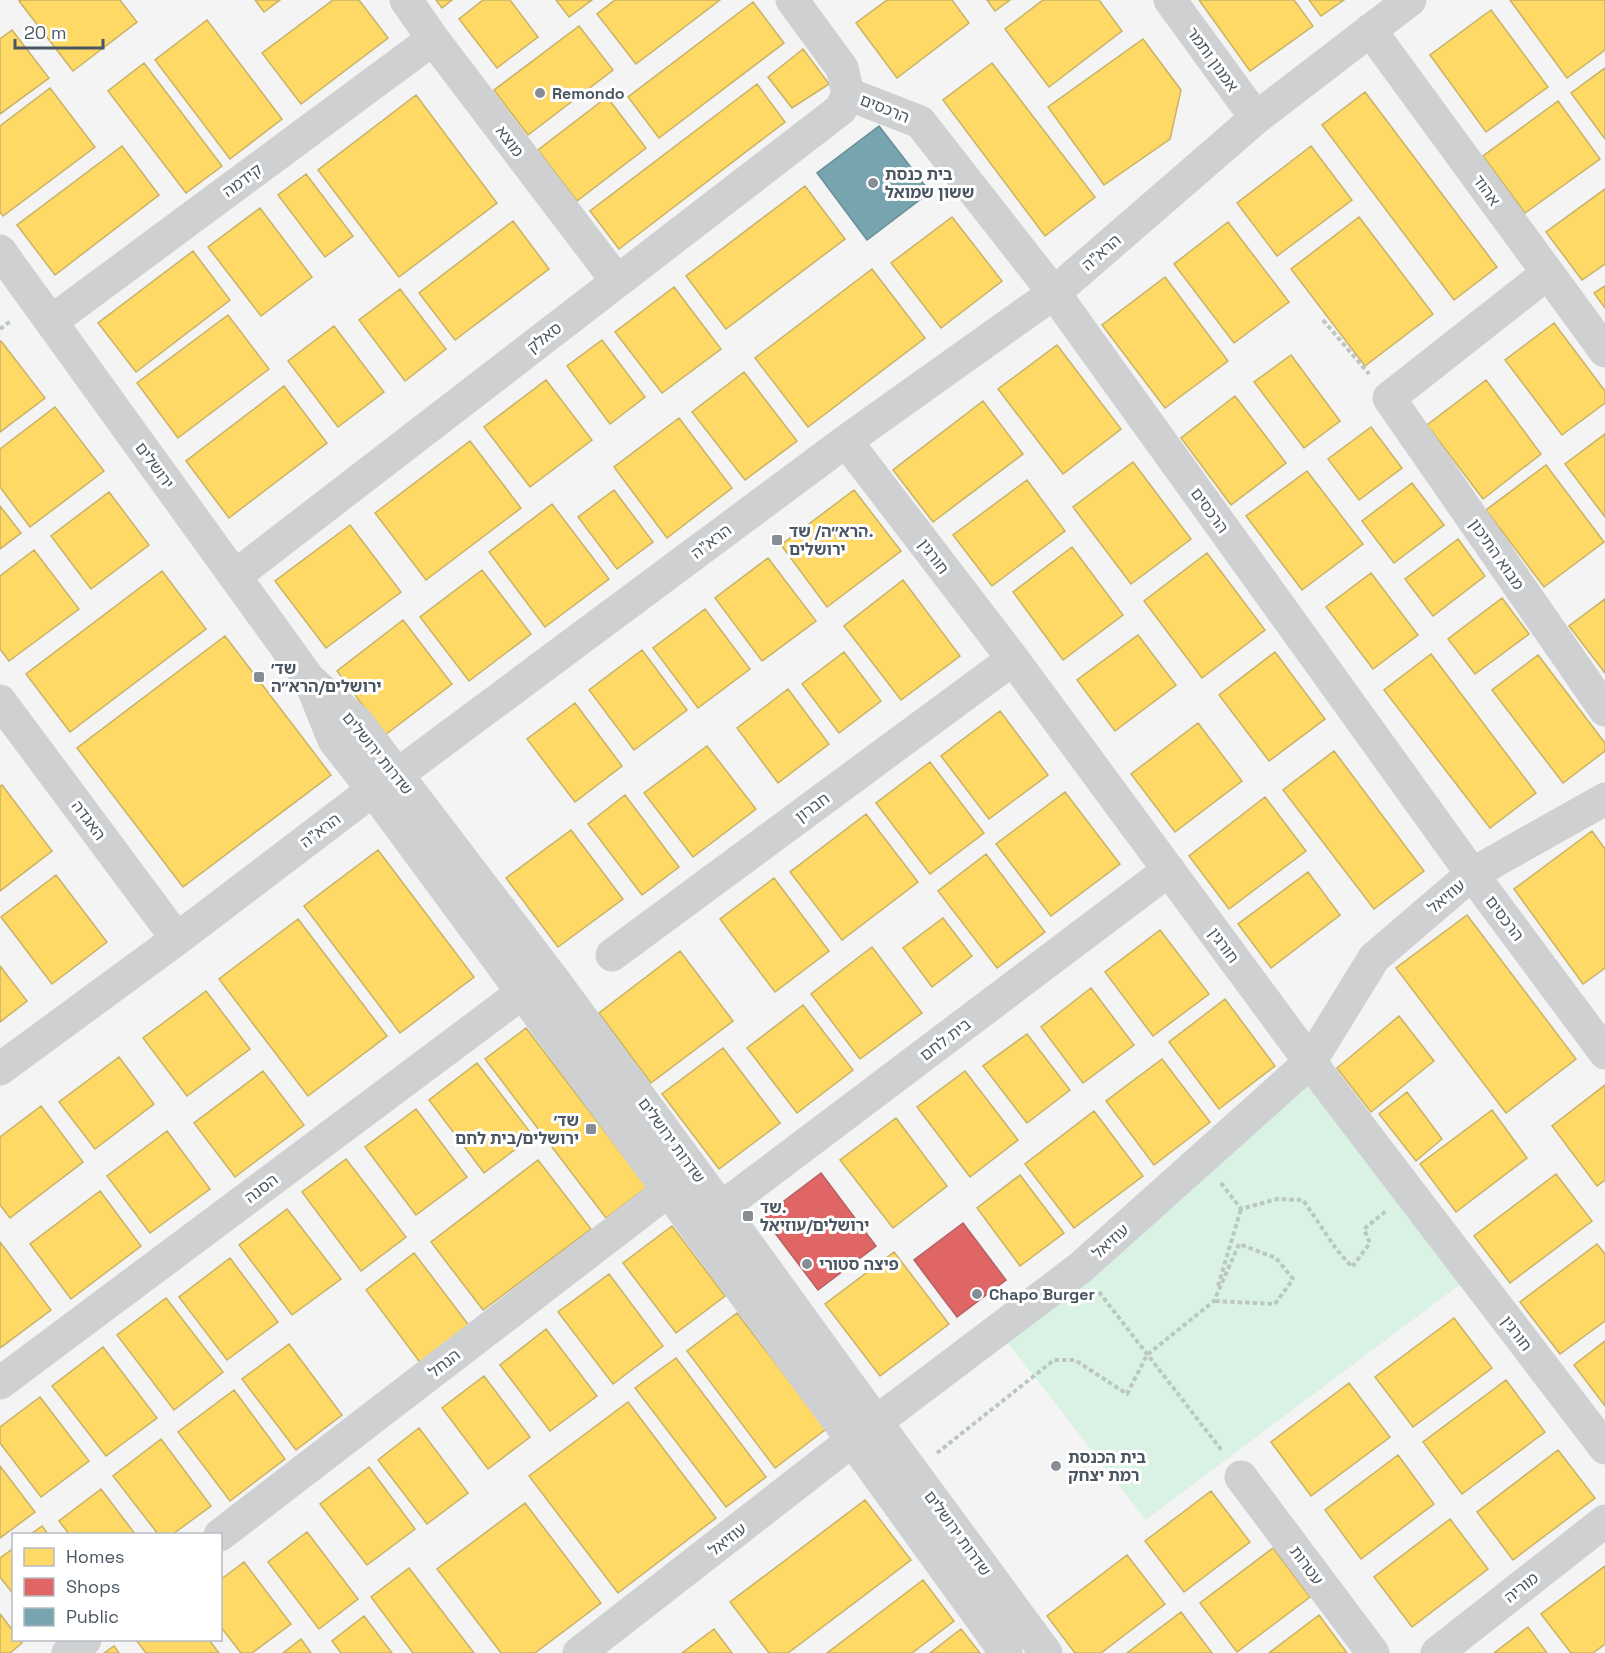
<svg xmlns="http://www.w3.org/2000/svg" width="1605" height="1653" font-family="'Space Grotesk','Noto Sans Hebrew',sans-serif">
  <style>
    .green { fill: #d9f2e3 }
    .homes { fill: #ffd966; stroke: #c9b264; stroke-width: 1.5 }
    .shops { fill: #e06666; stroke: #b36164; stroke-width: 1.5 }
    .public { fill: #76a5af; stroke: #698d98; stroke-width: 1.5 }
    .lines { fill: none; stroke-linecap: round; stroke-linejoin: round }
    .path { stroke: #bcc7c4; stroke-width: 4; stroke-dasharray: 4.5 3; stroke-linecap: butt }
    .minor { stroke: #ced0d2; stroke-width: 33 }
    .poi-dot { fill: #868d94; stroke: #fff; stroke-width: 2 }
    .labels { text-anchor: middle; stroke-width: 6; stroke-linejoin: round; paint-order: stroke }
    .street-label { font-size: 16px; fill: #4a5661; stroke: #fff }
    .poi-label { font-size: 16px; font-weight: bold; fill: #4a5661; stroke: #fff; text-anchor: start }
  </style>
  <rect width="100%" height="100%" fill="#f4f4f4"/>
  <path class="green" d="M1311,1078l154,203 -319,239 -148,-190z"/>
  <path class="homes" d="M21,0h99l17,22 -64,49 -54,-70z
    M255,0h25l-16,12z
    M333,0h26l29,38 -87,66 -39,-51z
    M436,0h16l-10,8z
    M483,0h27l28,37 -41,31 -38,-49z
    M556,0h36l-23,17z
    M615,0h105l-84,64 -39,-50z
    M887,0h65l17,23 -72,55 -41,-55z
    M987,0h23l-15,11z
    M1043,0h56l23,31 -73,56 -44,-58z
    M1199,0h95l19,26 -63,45z
    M1309,0h35l-23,16z
    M1510,0h95v50l-38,28z
    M753,2l31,41 -125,95 -31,-41z
    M1491,10l57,77 -62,45 -56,-77z
    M207,20l75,99 -52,40 -75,-99z
    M579,26l34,44 -85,65 -34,-45z
    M12,30l37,48 -49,36v-75z
    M1143,39l38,51 -11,49 -66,46 -56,-78z
    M803,49l26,35 -37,24 -24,-31z
    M144,63l78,103 -36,27 -78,-102z
    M992,63l103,134 -50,39 -102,-136z
    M1605,68v71l-34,-46z
    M757,84l28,38 -166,127 -29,-38z
    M50,88l45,59 -92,69 -3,-4v-86z
    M1365,92l132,175 -43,33 -132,-175z
    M416,95l81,108 -98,74 -81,-107z
    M607,97l39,51 -69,53 -39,-51z
    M1558,101l42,58 -75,54 -42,-57z
    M122,146l37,49 -104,80 -38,-50z
    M1311,146l41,54 -75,56 -40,-53z
    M306,174l47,62 -28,21 -47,-62z
    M805,186l40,53 -119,90 -40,-53z
    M1605,189v75l-23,16 -36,-48z
    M260,208l52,69 -51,39 -53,-69z
    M952,217l50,64 -61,47 -50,-65z
    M1359,217l74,97 -68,52 -74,-97z
    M513,221l36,48 -94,71 -36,-47z
    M1228,222l61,80 -55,41 -60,-79z
    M193,251l37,49 -94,72 -38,-49z
    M872,269l53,69 -117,89 -53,-69z
    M1165,277l63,84 -63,47 -63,-83z
    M1605,286v22l-11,-15z
    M674,287l47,62 -59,44 -47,-61z
    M400,289l46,60 -41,32 -46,-61z
    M228,315l41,54 -91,69 -41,-55z
    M1554,323l51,68v12l-43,32 -57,-75z
    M334,326l50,66 -46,35 -50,-66z
    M602,340l43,57 -35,27 -43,-58z
    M0,341h1l44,57 -45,34z
    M1057,345l64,84 -58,45 -65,-85z
    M1291,355l49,66 -36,27 -50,-66z
    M744,372l53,69 -52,39 -53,-68z
    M546,380l46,60 -62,47 -46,-60z
    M1486,380l55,74 -58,45 -56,-74z
    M284,386l43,57 -98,75 -43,-57z
    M1235,396l51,67 -55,42 -50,-67z
    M983,401l40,53 -90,68 -40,-52z
    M55,407l49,64 -74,56 -30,-40v-38z
    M679,418l53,70 -65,50 -53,-71z
    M1371,427l31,41 -43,32 -31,-41z
    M1605,434v83l-40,-53z
    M470,441l51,67 -95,72 -51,-67z
    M1133,462l58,77 -60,45 -58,-77z
    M1546,465l58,77 -60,45 -58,-77z
    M1307,471l56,73 -61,46 -56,-74z
    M1027,480l38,51 -73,55 -39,-51z
    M1412,483l32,42 -50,38 -32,-42z
    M614,490l39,52 -36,27 -39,-52z
    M854,490l47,61 -74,56 -46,-62z
    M109,492l40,53 -58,44 -40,-53z
    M552,504l57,75 -64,48 -56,-75z
    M0,506l21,27 -21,16z
    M350,525l51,67 -75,56 -51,-67z
    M1458,539l27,37 -52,40 -28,-37z
    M1072,547l51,68 -60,45 -50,-68z
    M34,550l45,59 -70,52 -9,-12v-73z
    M1207,553l58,77 -63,48 -58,-77z
    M768,558l48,63 -54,40 -47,-63z
    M482,570l49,64 -62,47 -49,-64z
    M162,571l44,58 -136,103 -44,-58z
    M1371,573l47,62 -45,34 -47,-62z
    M903,580l57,76 -59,44 -57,-74z
    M1502,598l27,36 -54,40 -27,-35z
    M1605,599v74l-36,-47z
    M705,609l45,60 -52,39 -45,-60z
    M403,620l49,64 -67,51 -48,-64z
    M1138,635l38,50 -61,46 -38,-51z
    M225,636l106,139 -148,112 -106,-139z
    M642,650l45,60 -53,40 -45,-60z
    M844,652l37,49 -42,32 -37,-49z
    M1275,652l50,67 -56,42 -50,-66z
    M1431,654l105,139 -46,35 -106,-138z
    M1538,655l67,88v8l-42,32 -71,-93z
    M788,689l41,55 -51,39 -41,-55z
    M575,703l47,63 -47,36 -48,-63z
    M1000,711l48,64 -59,44 -48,-63z
    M1198,723l44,58 -67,51 -44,-58z
    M707,746l49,63 -63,48 -49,-64z
    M1334,751l90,120 -50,38 -91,-119z
    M930,762l54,71 -54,41 -54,-71z
    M2,785l50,66 -52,40v-105z
    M1065,792l55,72 -69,52 -55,-72z
    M625,795l54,72 -37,28 -54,-71z
    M1265,797l41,54 -77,58 -40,-53z
    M866,814l52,68 -76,58 -52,-68z
    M571,830l52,69 -65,48 -52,-69z
    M1592,831l13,18v119l-22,16 -69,-95z
    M378,850l96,127 -74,56 -96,-127z
    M986,854l59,78 -48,36 -59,-77z
    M1308,872l32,43 -69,53 -33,-44z
    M56,875l51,67 -55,42 -51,-67z
    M774,878l55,73 -54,41 -55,-73z
    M1467,915l109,144 -70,54 -110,-145z
    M943,918l29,38 -40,31 -29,-39z
    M298,919l89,117 -79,60 -89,-117z
    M1160,930l49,64 -56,42 -48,-64z
    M872,947l50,66 -62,46 -49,-65z
    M680,951l53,70 -82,62 -52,-70z
    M0,966l27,35 -27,21z
    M1091,988l43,57 -51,38 -42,-56z
    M206,991l44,58 -63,47 -44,-58z
    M1225,999l50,67 -56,43 -50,-67z
    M803,1005l50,65 -56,43 -50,-65z
    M1399,1016l35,45 -63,51 -34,-44z
    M526,1028l121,159 -41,31 -121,-159z
    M1027,1034l43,56 -43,33 -44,-57z
    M723,1048l57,75 -61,46 -57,-75z
    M119,1057l35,47 -59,45 -36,-47z
    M1162,1059l48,63 -56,43 -48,-64z
    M477,1063l56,73 -49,37 -55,-73z
    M263,1071l41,54 -69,52 -41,-54z
    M965,1071l53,69 -48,37 -53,-70z
    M1605,1085v95l-8,6 -45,-60z
    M1407,1092l35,47 -26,22 -37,-47z
    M41,1106l42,56 -73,56 -10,-13v-68z
    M416,1109l51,68 -51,38 -51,-68z
    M1492,1110l35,48 -71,54 -36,-48z
    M1094,1111l49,65 -69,52 -49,-64z
    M896,1118l51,68 -54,42 -53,-68z
    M167,1131l43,58 -60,44 -43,-57z
    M346,1159l60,78 -45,34 -59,-79z
    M538,1160l53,69 -108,81 -52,-68z
    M1556,1174l36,47 -82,62 -36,-47z
    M1020,1175l44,58 -44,33 -43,-58z
    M100,1191l41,55 -70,53 -41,-55z
    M287,1209l54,70 -49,36 -53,-70z
    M672,1226l53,70 -49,37 -53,-70z
    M0,1242l51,68 -51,38z
    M1597,1244l8,10v67l-45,33 -40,-52z
    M894,1252l55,72 -69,52 -55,-72z
    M414,1253l57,75 -49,37 -56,-75z
    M230,1258l48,64 -51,38 -48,-63z
    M609,1274l54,72 -50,38 -55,-72z
    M166,1298l57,74 -49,38 -57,-75z
    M737,1313l89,116 -51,39 -88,-117z
    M1454,1318l38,50 -79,59 -38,-50z
    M546,1329l51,67 -47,35 -50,-66z
    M1605,1341v65l-31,-41z
    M289,1344l53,71 -46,35 -54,-71z
    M103,1347l54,71 -51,38 -54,-70z
    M676,1358l90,119 -40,30 -91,-119z
    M484,1376l46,61 -42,32 -46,-61z
    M1506,1380l39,52 -83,62 -39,-52z
    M1349,1383l41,54 -79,59 -40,-54z
    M234,1390l51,69 -55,42 -52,-69z
    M40,1397l49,64 -48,36 -41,-54v-16z
    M628,1402l88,116 -98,75 -89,-117z
    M419,1428l49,65 -41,31 -49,-64z
    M161,1439l50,67 -38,28h-15l-45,-58z
    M1558,1450l37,48 -82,62 -36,-48z
    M1398,1455l36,49 -73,55 -36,-49z
    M0,1466l35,46 -35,26z
    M369,1467l46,62 -48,36 -47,-61z
    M101,1489l34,45h-66l-10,-13z
    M1211,1491l39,51 -66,50 -39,-51z
    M865,1500l46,60 -123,93h-19l-39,-51z
    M525,1503l76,100 -66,50h-34l-64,-84z
    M1450,1519l38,50 -76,58 -38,-50z
    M42,1526l6,8h-17z
    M307,1532l51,67 -39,30 -51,-67z
    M14,1548v47l-14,-18v-19z
    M1273,1548l37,49 -73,55 -37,-49z
    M1127,1555l38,49 -64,49h-26l-28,-37z
    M244,1562l47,62 -39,29h-11l-21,-27v-46z
    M1605,1566v78l-12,9h-22l-30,-39z
    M409,1568l65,85h-61l-42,-56z
    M923,1580l31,41 -42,32h-85z
    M1181,1612l31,41h-85z
    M0,1614l14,18v8h5l3,3 -12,10h-10z
    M1319,1615l28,38h-78z
    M364,1616l28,37h-51l-9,-12z
    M1528,1627l19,26h-53z
    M714,1629l18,24h-50z
    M961,1629l19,24h-50z
    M301,1639l10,14h-28z
    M136,1640h73l10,13h-73z
    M114,1646l5,7h-15z"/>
  <path class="shops" d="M821,1173l55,73 -58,44 -55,-73z
    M963,1223l43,57 -49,37 -43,-57z"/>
  <path class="public" d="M879,126l51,66 -63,48 -50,-67z"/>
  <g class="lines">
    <path class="path" d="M1323,320l46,54
      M0,329l12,-9
      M1221,1183l20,26 36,-10 26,1 34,50 15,17 18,-24 -6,-14 22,-18
      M1218,1286l23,-77
      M1099,1292l124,160
      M937,1453l117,-93h21l52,34 20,-39 67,-54 25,-57 37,14 17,21 -18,25 -61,-3"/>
    <path class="minor" d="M406,0l27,39 184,242
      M792,0l50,68 6,26 72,28 134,171 418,581 133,179
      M1170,0l86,118
      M1370,30l235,321
      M0,251l309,428 48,43 199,261 165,225 155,214 170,231
      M1548,273l-159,125 216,312
      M52,321l381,-282
      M846,441l167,218 297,403 295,386
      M235,576l606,-467 7,-15
      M312,686l22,54 39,50 480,651 153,212
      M0,701l177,238
      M612,955l401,-296
      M0,1069l177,-130 196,-149 24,-15 449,-334 208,-148 202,-175 154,-118
      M721,1208l448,-338
      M0,1383l522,-390
      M1241,1477l132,176
      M220,1535l448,-344
      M68,1653l17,-13
      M579,1653l297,-231 204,-154 230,-206 64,-104 98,-84 133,-75
      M1437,1653l168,-132"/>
  </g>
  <g class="poi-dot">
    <circle cx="540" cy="93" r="6"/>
    <circle cx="873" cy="183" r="6"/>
    <rect x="771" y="534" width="12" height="12" rx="3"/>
    <rect x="253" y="671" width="12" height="12" rx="3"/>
    <rect x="585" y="1123" width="12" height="12" rx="3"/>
    <rect x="742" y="1210" width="12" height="12" rx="3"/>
    <circle cx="807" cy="1264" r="6"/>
    <circle cx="977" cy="1294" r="6"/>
    <circle cx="1056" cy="1466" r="6"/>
  </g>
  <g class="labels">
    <g class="street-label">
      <text transform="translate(1213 59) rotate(54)" y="6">אמנון ותמר</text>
      <text transform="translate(885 108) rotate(22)" y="6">הרכסים</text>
      <text transform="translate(510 141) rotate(53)" y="6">מוצא</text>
      <text transform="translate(242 180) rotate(-36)" y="6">קידמה</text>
      <text transform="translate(1487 190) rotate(54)" y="6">אהוד</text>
      <text transform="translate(1101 252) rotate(-41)" y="6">הרא"ה</text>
      <text transform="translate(544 337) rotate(-38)" y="6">סאלק</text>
      <text transform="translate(155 465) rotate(54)" y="6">ירושלים</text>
      <text transform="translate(1210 510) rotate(54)" y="6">הרכסים</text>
      <text transform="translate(711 541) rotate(-37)" y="6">הרא"ה</text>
      <text transform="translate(1497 554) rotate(55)" y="6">מבוא התיכון</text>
      <text transform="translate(934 556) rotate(53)" y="6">חורגין</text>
      <text transform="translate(378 753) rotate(51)" y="6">שדרות ירושלים</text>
      <text transform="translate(812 807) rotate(-36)" y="6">חברון</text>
      <text transform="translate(89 820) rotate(53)" y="6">האגדה</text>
      <text transform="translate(320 830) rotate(-37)" y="6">הרא"ה</text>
      <text transform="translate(1446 896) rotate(-40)" y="6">עוזיאל</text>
      <text transform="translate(1505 918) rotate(53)" y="6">הרכסים</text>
      <text transform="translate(1224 945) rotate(54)" y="6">חורגין</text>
      <text transform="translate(945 1039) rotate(-37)" y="6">בית לחם</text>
      <text transform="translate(672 1140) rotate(54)" y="6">שדרות ירושלים</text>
      <text transform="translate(261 1188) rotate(-37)" y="6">הסנה</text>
      <text transform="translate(1110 1241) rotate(-42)" y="6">עוזיאל</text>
      <text transform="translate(1517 1333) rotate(53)" y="6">חורגין</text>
      <text transform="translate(444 1363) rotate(-38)" y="6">הנחל</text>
      <text transform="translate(958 1533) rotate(54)" y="6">שדרות ירושלים</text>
      <text transform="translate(727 1539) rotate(-38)" y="6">עוזיאל</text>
      <text transform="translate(1307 1565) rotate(53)" y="6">עטרות</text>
      <text transform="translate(1521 1587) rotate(-38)" y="6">מוריה</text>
    </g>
    <g class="poi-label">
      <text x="552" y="99">Remondo</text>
      <text x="885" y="180">בית כנסת<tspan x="885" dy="18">ששון שמואל</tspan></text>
      <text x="789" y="537">הרא״ה/ שד.<tspan x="789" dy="18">ירושלים</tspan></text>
      <text x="271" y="674">שד׳<tspan x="271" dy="18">ירושלים/הרא״ה</tspan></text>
      <text x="579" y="1126" text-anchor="end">שד׳<tspan x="579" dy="18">ירושלים/בית לחם</tspan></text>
      <text x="760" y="1213">שד.<tspan x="760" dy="18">ירושלים/עוזיאל</tspan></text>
      <text x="819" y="1270">פיצה סטורי</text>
      <text x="989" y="1300">Chapo Burger</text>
      <text x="1068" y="1463">בית הכנסת<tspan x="1068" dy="18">רמת יצחק</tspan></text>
    </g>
  </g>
  <rect x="12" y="1533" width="210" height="108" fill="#ffffff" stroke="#b7bbc0" stroke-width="1.5"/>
  <rect x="24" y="1548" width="30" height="18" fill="#ffd966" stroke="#b7bbc0" stroke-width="1.5"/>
  <text x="66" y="1563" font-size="18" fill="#4a5661">Homes</text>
  <rect x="24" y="1578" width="30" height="18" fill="#e06666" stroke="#b7bbc0" stroke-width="1.5"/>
  <text x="66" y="1593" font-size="18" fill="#4a5661">Shops</text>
  <rect x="24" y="1608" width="30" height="18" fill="#76a5af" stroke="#b7bbc0" stroke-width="1.5"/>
  <text x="66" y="1623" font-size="18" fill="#4a5661">Public</text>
  <path d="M15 39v9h88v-9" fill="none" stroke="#4a5661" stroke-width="3"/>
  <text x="24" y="39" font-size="18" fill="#4a5661" stroke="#ffffff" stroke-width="4.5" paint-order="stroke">20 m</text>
</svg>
